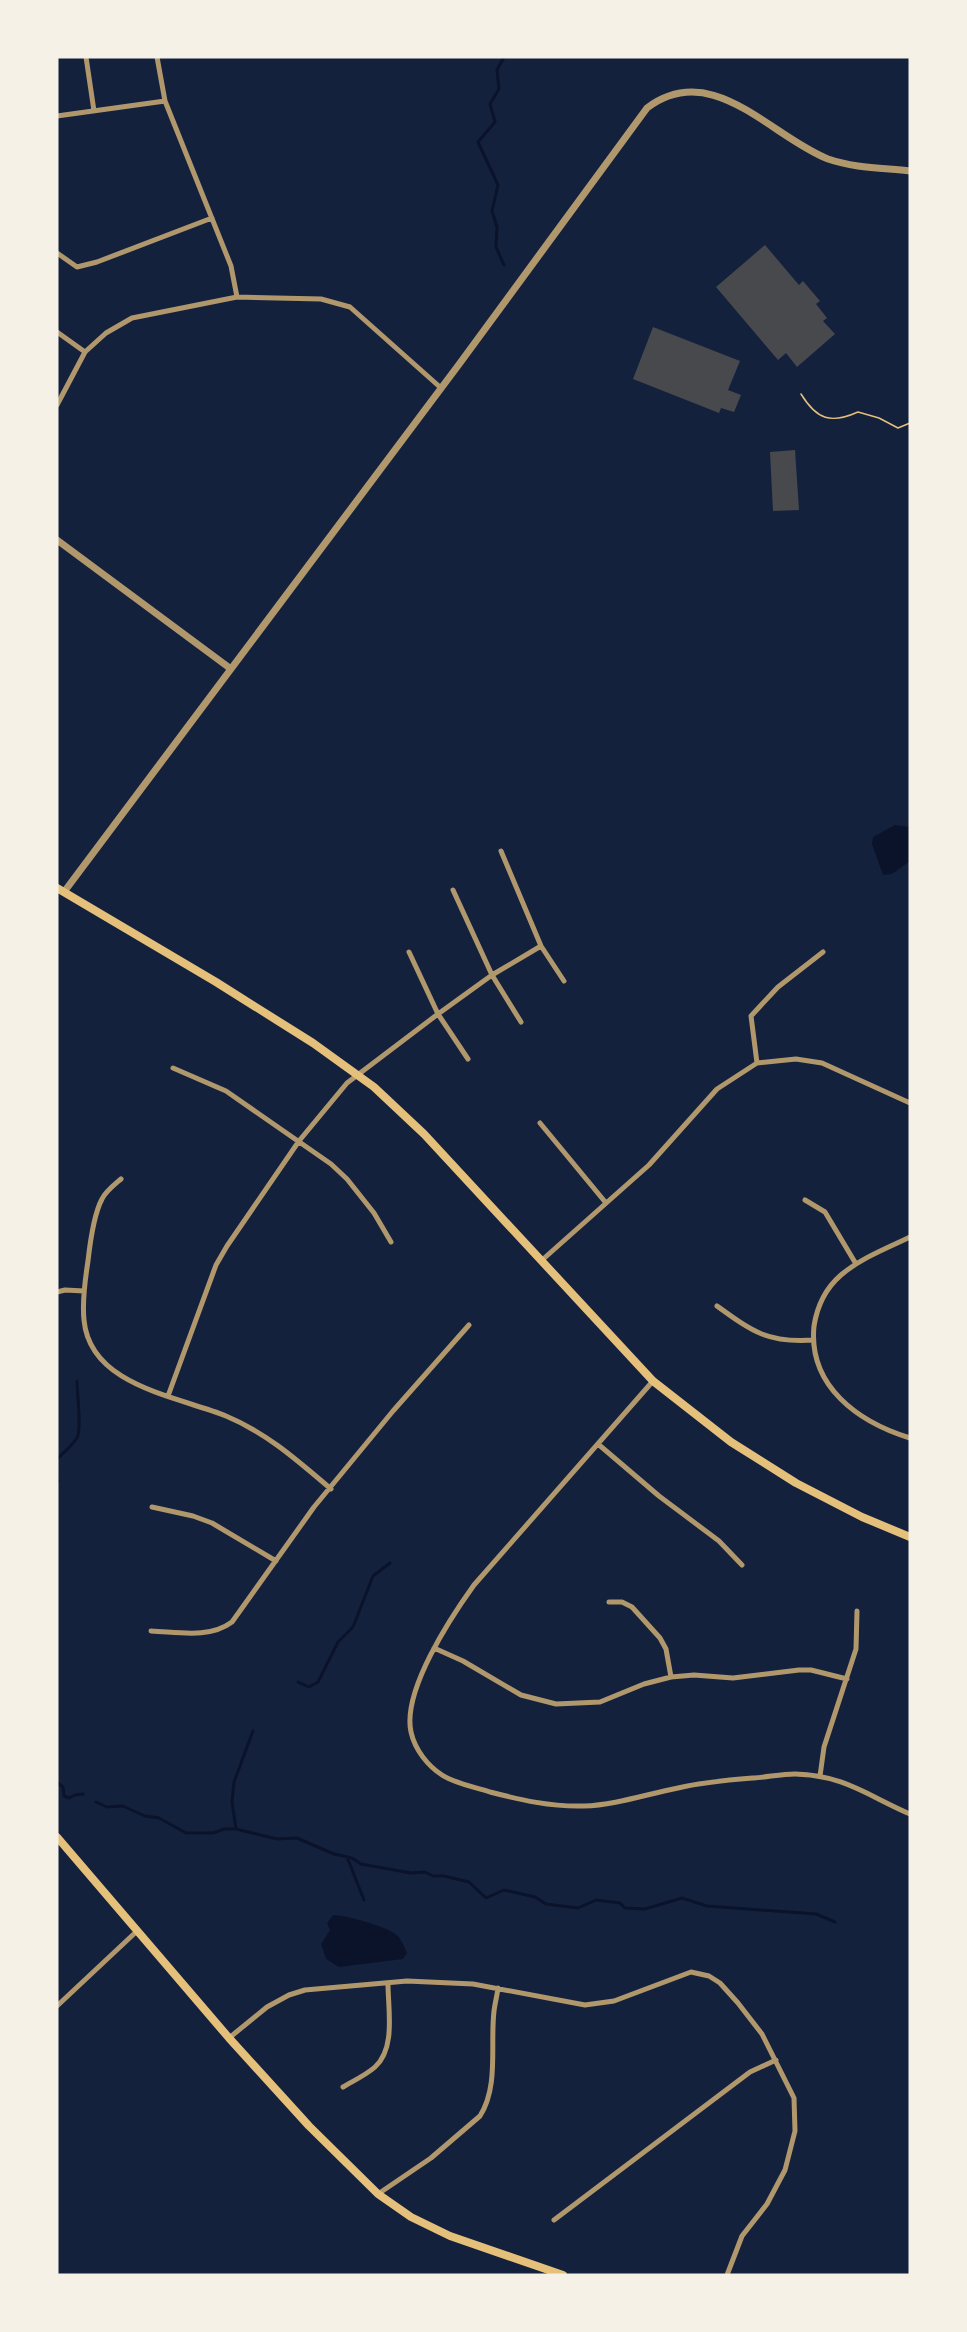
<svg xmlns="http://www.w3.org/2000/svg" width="967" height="2332" font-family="'Source Sans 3',sans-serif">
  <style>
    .water { fill: #0b132b }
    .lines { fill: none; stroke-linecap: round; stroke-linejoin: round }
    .stream { stroke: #0b132b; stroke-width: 3 }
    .building { fill: #48494c }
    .path { stroke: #e5c07b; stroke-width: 1.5 }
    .minor { stroke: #b1986c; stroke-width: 5 }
    .tertiary { stroke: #b1986c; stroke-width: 7 }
    .secondary { stroke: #e5c07b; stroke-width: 8 }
  </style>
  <rect width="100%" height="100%" fill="#14213d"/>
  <path class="water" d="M895,825l15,2v34l-18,13 -9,1 -11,-31 1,-7z
    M333,1915c12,0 51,11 61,18 7,4 10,13 13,20l-4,6 -64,8 -13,-8 -5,-15 9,-14 -3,-7z"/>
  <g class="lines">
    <path class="stream" d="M504,57l-7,13 2,19 -9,15 5,18 -17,20 20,43 -6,26 5,16 -1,20 8,18
      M57,1459c6,-6 15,-13 20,-21 5,-10 0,-44 0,-57
      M57,1479l1,2
      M298,1682l11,5 9,-5 20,-40 15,-15 20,-51 17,-13
      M57,1785l1,-2 5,4 1,9 5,2 6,-3 8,-1
      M96,1802l11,5 16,-1 22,10 14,2 27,15h27l11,-4h12l41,10 20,-1 37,16 18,4 9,6 50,9 14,-1 8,4h11l25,6 17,16 18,-8 31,7 11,7 32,4 18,-8 24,3 5,5 20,1 37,-11 25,8 109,8 19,8
      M236,1829l-4,-27 2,-20 19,-51
      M347,1857l17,43"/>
  </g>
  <path class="building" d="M765,245l34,40 4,-4 17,20 -4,3 11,14 -4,3 12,13 -38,33 -11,-14 -8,7 -62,-73z
    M653,327l87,34 -12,29 13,5 -7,17 -13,-4 -2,5 -86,-34z
    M795,450l4,60 -26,1 -3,-59z"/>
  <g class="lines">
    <path class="path" d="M801,394c16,26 30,30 57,18l21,6 19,10 12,-5"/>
    <path class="minor" d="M86,57l8,54
      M157,57l8,44 66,165 6,31
      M57,116l108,-15
      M57,253l20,14 20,-5 115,-44
      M57,332l28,20
      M57,405l28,-53 21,-19 26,-15 105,-21 84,2 29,8 91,81
      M501,851l40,95 23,35
      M453,890l39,85 29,47
      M409,952l29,62 30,45
      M757,1063l-6,-47 27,-29 45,-35
      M173,1068l53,23 105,73 16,15 27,34 17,29
      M540,1123l66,80
      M121,1179c-7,6 -15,12 -19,20 -8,15 -12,44 -14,62 -3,19 -6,40 -4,59 6,66 93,76 142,96 41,17 72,45 105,73
      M805,1200l20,12 31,52
      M910,1237c-23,11 -49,21 -69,38 -15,13 -24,32 -27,51 -6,60 44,96 96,112
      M541,1261l108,-96 68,-76 40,-26 39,-4 26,4 88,40
      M57,1292l8,-2 19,1
      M717,1306c36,26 51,37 96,34
      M653,1381l-179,204c-23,32 -72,106 -63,147 4,18 17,34 31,43 14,9 33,12 48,17 31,8 61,15 94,14 31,-1 63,-12 94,-18 25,-6 51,-8 76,-10 14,-1 28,-4 41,-4 49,1 73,22 115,40
      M168,1396l48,-131 11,-19 72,-105 48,-58 91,-69 54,-39 49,-29
      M598,1444l61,52 60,45 23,24
      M152,1507l41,9 19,7 64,38
      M609,1602h13l10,5 28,31 6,11 5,28
      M151,1631c27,1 58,8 81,-9l82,-115 79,-96 76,-86
      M434,1648l29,13 58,34 35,9 44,-2 44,-18 27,-7 23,-2 39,3 66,-8h12l36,9
      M820,1776l4,-29 32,-98 1,-38
      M57,2006l80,-75
      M229,2038l38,-31 22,-12 16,-5 102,-9 66,3 112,21 29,-4 77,-29 18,4 11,7 18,20 24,31 32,64 1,33 -10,39 -18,34 -25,32 -15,39
      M343,2087c10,-6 23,-12 32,-20 21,-19 13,-58 13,-83
      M378,2194l53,-36 49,-42c19,-30 10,-71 14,-105 1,-8 3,-15 4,-23
      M554,2220l196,-148 26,-12"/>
    <path class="tertiary" d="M57,540l174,129
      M64,892l396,-529 187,-255c65,-49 123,28 181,51 26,9 55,9 82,12"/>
    <path class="secondary" d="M57,888l159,94 97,61 61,44 50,47 229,247 78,61 65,41 66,34 48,20
      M57,1837l172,201 80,88 69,68 33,23 39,19 113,39"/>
  </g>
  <rect width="967" height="2332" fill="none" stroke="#f6f1e7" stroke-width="117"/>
</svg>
